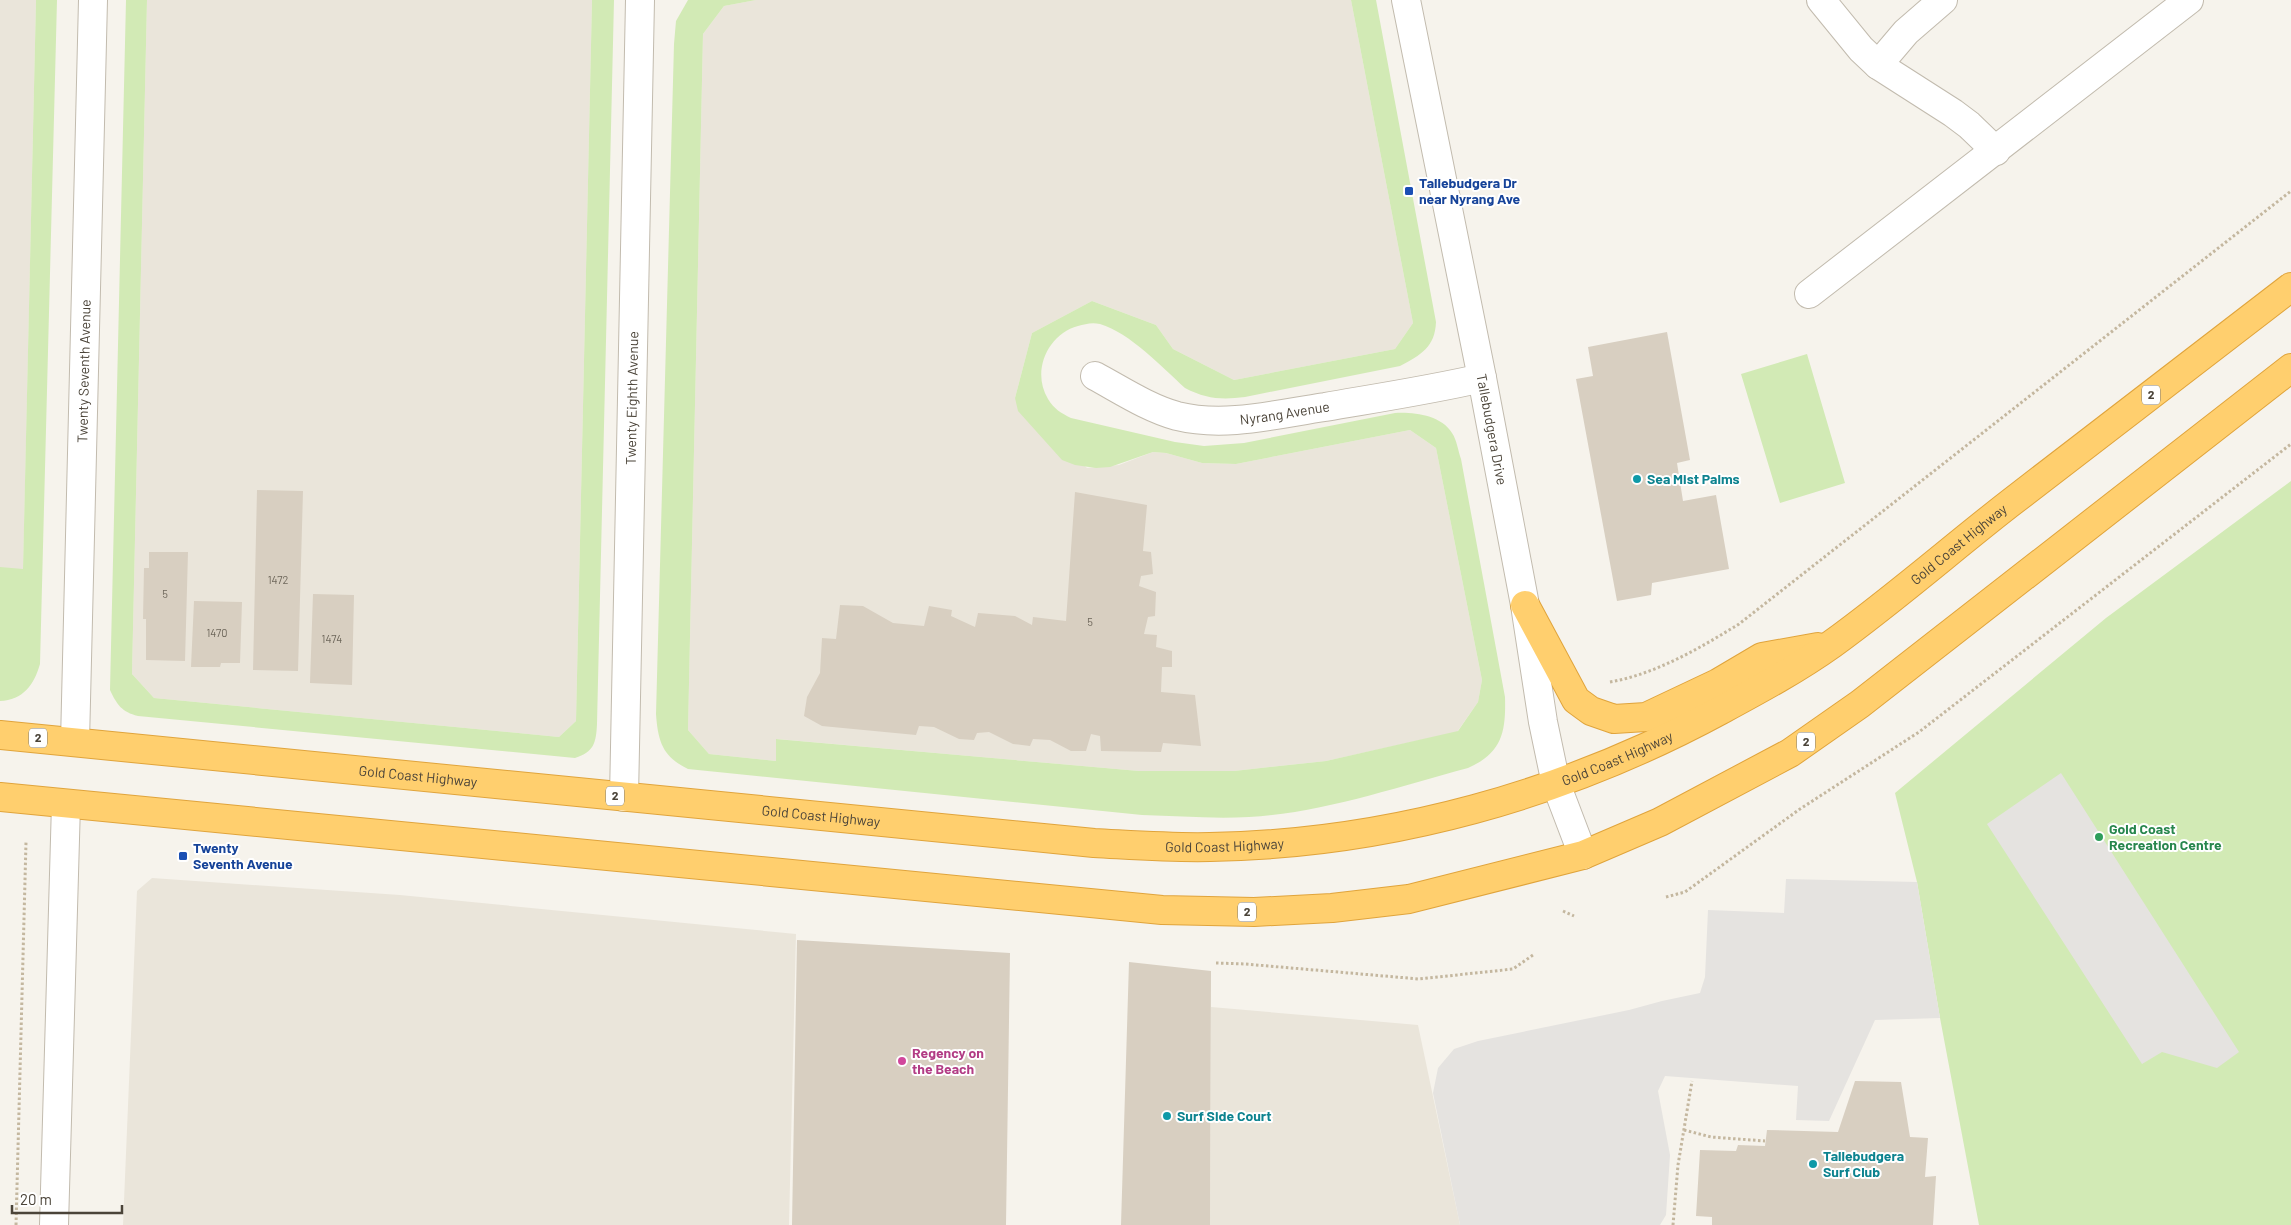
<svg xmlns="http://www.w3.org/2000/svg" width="2291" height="1225" font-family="Barlow,sans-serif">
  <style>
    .residential { fill: #eae5da }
    .green { fill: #d2eab5 }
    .parking { fill: #e5e3e0 }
    .building { fill: #d8cfc1 }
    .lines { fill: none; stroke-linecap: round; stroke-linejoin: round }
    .minor-casing { stroke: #c2bbae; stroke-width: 30 }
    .highway-casing { stroke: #e0a43c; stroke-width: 30 }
    .path { stroke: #c4b79f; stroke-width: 3; stroke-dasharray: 2.5 2.5; stroke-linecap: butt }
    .minor { stroke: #fff; stroke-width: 28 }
    .highway { stroke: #ffcf6e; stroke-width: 28 }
    .transit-dot { fill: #1a4fb4; stroke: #fff; stroke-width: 2 }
    .culture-dot { fill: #0f9aa8; stroke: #fff; stroke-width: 2 }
    .leisure-dot { fill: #2e9e5b; stroke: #fff; stroke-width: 2 }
    .hotel-dot { fill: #d1479c; stroke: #fff; stroke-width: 2 }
    .labels { text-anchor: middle; stroke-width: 4; stroke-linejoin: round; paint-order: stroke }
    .number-label { font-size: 11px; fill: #6e675b }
    .shield { fill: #fff; stroke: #817c74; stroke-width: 1 }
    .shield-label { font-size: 12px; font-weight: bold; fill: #4b4439 }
    .transit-label { font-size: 14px; font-weight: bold; fill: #164399; stroke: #fff; text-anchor: start }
    .street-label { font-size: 14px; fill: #4b4439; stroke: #fff }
    .culture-label { font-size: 14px; font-weight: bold; fill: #0d838f; stroke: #fff; text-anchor: start }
    .leisure-label { font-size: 14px; font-weight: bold; fill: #27864d; stroke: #fff; text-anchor: start }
    .hotel-label { font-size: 14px; font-weight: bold; fill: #b23c85; stroke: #fff; text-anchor: start }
  </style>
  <rect width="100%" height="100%" fill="#f6f3ec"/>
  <path class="residential" d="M0,0h36l-15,662 -21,19z
    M147,0h445l-16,721 -17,16 -405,-39 -22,-24z
    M756,0h595l62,323 -18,26 -161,31 -61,-31 -17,-24 -64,-24 -60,32 -17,65 72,70 32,-3 34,-13 13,1 36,10 34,1 174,-34 26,18 46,232 -4,22 -21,30 -131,29 -92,10h-95l-362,-32 -1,22 -67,-7 -21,-24 15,-696 21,-28z
    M152,878l248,17 396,39 -7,291h-666l14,-334z
    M1211,1007l207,18 42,200h-250z"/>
  <path class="green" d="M36,0h21l-17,664c-6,21 -17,36 -40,37v-134l23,2z
    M126,0h21l-15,674 22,24 405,39 17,-16 16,-721h22l-17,724c-1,19 -3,28 -22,34l-437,-42c-16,-4 -21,-11 -28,-26z
    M688,0h68l-32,6 -21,28 -15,696 21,24 67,7v-22l363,32h95l92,-10 132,-30 20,-29 4,-22 -46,-232 -26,-18 -174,34 -34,-1 -36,-10 -13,-1 -43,15 -14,1 -21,-3 -13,-5 -44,-49 -3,-13 17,-65 60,-32 64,24 17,24 61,31 161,-31 18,-26 -62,-323h25l60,322c-1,25 -15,33 -36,44l-155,31c-23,3 -39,2 -60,-9 -23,-21 -55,-55 -85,-64 -8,-2 -15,0 -22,2 -30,8 -47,45 -30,73 6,10 13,14 23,19l104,24 29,4 40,-3 151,-30c19,-1 46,2 57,20 5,7 6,18 9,26l44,238c1,35 -3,56 -37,71 -72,19 -145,45 -219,49 -36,2 -71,-1 -107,-2l-454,-46c-25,-12 -30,-27 -32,-55l18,-670 2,-23z
    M1807,354l38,129 -65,20 -39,-129z
    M2291,481v744h-312l-39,-207 -23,-136 -22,-89 211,-175z"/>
  <path class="parking" d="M2061,773l178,279 -22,16 -55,-16 -20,12 -155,-240z
    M1786,879l131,3 23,136 -65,2 -46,101 -33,-1 2,-34 -133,-10 -7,15 12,64 -4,60 -6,10h-200l-27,-132 5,-25 16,-19 24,-8 151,-31 33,-9 38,-8 5,-16 3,-67 76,3z"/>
  <path class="building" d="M1667,332l23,128 -13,3 6,38 33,-6 13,74 -77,14 -1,12 -34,6 -41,-222 17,-3 -5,-29z
    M257,490l46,1 -5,180 -45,-1z
    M1075,492l72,13 -4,46 8,1 2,22 -12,2 -2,10 17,6 -1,24 -7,1 -4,17 13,1 -1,12 16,4v16h-10l-1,25 34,3 6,51 -38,-3 -2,9 -60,-1 -1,-15 -9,-2 -5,17h-15l-21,-11 -17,-1 -3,7 -17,-2 -24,-12 -12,1 -3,7 -15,-1 -25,-12 -15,-1 -3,9 -94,-9 -18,-10 3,-19 13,-24 2,-35 14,1 4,-34 23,1 30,17 31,3 5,-20 23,4 -1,6 24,11 3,-14 37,3 17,9 1,-8 33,4z
    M149,552h39l-3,109 -39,-1v-41h-3l1,-51h5z
    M313,594l41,1 -2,90 -42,-2z
    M194,601l48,1 -2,61h-19l-1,4h-29z
    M797,940l213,13 -4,272h-214z
    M1129,962l82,9 -1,254h-89z
    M1855,1081l46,1 9,55 18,1 -3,39 11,-1 -3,49h-221v-8l-16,-1 4,-66 36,1 2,-6 27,1 2,-16 71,2z"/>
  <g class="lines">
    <defs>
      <g id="minor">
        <path id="s1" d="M1406,0l76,378 43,227 18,117 13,62 27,71"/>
        <path d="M1821,0l40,49 17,16 75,48 16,12 27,26"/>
        <path d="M1878,65l28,-33 37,-32"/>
        <path d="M1809,294l380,-294"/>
        <path id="s2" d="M1095,376c26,14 53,32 82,40 48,12 100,-2 148,-9 52,-9 105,-17 157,-29"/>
        <path id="s3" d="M75,742l18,-742"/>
        <path id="s4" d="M624,797l16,-797"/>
        <path d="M54,1225l12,-421"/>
      </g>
      <g id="highway">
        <path d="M1525,605l51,95 15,11 23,8 32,-2 72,-34 44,-26 56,-10"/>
        <path id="s5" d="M0,735l1094,108c39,2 78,5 116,4 179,-3 354,-52 511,-137 37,-20 76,-41 111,-66 61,-44 118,-94 177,-140 94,-73 188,-145 282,-217"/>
        <path d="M0,797l1162,113 92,2 78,-4 77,-9 174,-44 77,-33 130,-69 70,-49 431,-336"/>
      </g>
    </defs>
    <use href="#minor" class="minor-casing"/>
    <use href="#highway" class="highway-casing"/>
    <path class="path" d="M1610,682c46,-8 90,-34 129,-58l552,-433
      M1666,897l19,-5 115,-83 119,-77 372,-288
      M1563,911l11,5
      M1216,963l29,1 174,15 94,-10 20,-14
      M1684,1130l27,7 54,4
      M16,1225l10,-383
      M1673,1225l5,-60 14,-84"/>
    <use href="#minor" class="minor"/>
    <use href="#highway" class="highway"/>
  </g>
  <g class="transit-dot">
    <rect x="1404" y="186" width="10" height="10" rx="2.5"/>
    <rect x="178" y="851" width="10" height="10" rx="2.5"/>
  </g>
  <g class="culture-dot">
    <circle cx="1637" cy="479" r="5"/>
    <circle cx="1167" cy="1116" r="5"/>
    <circle cx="1813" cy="1164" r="5"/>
  </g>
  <circle class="leisure-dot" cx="2099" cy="837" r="5"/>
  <circle class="hotel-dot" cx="902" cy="1061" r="5"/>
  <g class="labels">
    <g class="number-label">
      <text x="278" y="584">1472</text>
      <text x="165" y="598">5</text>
      <text x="1090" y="626">5</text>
      <text x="217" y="637">1470</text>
      <text x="332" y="643">1474</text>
    </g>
    <g class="shield">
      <rect x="2142" y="385.5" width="18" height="19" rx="4"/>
      <rect x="29" y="728.5" width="18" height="19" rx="4"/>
      <rect x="1797" y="732.5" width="18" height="19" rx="4"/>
      <rect x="606" y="786.5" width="18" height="19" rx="4"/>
      <rect x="1238" y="902.5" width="18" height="19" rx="4"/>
    </g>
    <g class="shield-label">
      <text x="2151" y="399">2</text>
      <text x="38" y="742">2</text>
      <text x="1806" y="746">2</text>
      <text x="615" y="800">2</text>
      <text x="1247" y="916">2</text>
    </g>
    <g class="transit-label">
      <text x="1419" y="188">Tallebudgera Dr<tspan x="1419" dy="16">near Nyrang Ave</tspan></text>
      <text x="193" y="853">Twenty<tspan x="193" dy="16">Seventh Avenue</tspan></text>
    </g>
    <g class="street-label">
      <text dy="5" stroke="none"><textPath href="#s3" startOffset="371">Twenty Seventh Avenue</textPath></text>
      <text dy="5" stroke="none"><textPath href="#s4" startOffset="399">Twenty Eighth Avenue</textPath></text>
      <text dy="5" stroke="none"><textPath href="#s2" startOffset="200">Nyrang Avenue</textPath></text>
      <text dy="5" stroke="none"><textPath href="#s1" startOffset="438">Tallebudgera Drive</textPath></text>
      <text dy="5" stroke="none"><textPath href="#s5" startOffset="2040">Gold Coast Highway</textPath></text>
      <text dy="5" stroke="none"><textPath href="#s5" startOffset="1635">Gold Coast Highway</textPath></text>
      <text dy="5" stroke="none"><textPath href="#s5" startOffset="420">Gold Coast Highway</textPath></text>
      <text dy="5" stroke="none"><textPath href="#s5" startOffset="825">Gold Coast Highway</textPath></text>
      <text dy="5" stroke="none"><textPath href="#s5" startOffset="1230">Gold Coast Highway</textPath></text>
    </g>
    <g class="culture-label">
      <text x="1647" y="484">Sea Mist Palms</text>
      <text x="1177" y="1121">Surf Side Court</text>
      <text x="1823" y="1161">Tallebudgera<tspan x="1823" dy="16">Surf Club</tspan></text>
    </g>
    <g class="leisure-label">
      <text x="2109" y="834">Gold Coast<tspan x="2109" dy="16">Recreation Centre</tspan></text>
    </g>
    <g class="hotel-label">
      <text x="912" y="1058">Regency on<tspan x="912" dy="16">the Beach</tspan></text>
    </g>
  </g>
  <path d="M12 1205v8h110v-8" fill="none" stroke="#4b4439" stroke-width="2.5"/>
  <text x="20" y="1205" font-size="15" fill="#4b4439" stroke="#ffffff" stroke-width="4" paint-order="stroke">20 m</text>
</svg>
